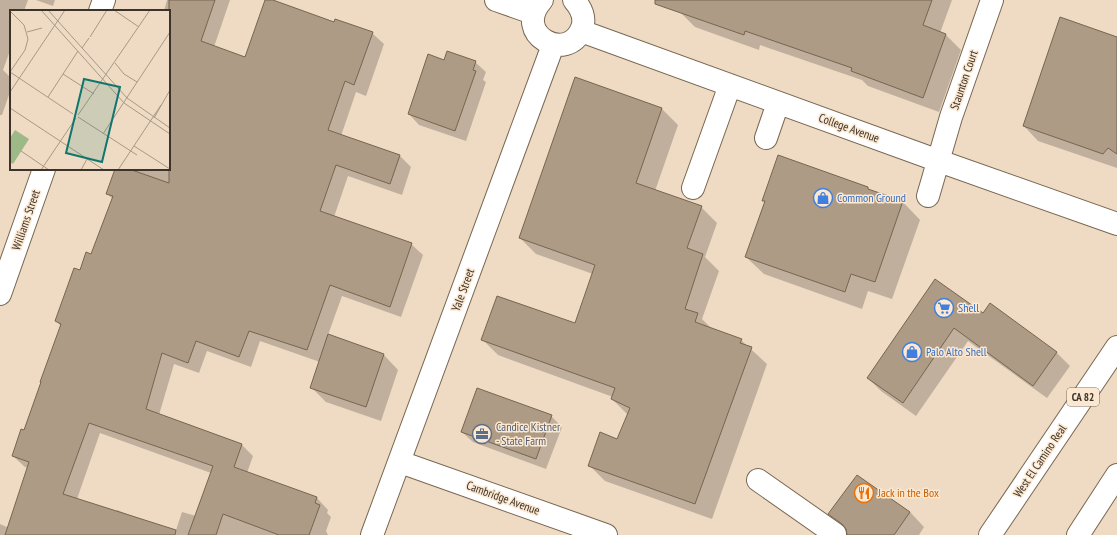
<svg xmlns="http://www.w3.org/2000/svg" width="1117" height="535" font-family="'PT Sans Narrow',sans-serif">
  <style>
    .shadow { fill: #0003; fill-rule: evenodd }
    .building { fill: #ae9b85; stroke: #776550 }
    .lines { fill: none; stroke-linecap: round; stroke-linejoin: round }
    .minor-casing { stroke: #786751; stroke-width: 24 }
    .major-casing { stroke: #786751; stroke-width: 24 }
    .minor { stroke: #fff; stroke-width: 22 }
    .major { stroke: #fff; stroke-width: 22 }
    .labels { text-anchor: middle; stroke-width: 3; stroke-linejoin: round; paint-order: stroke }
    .shield { fill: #fce8d0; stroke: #766a5c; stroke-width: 1 }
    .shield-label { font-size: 11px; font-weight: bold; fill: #3c342b }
    .street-label { font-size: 12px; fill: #3c342b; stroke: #fce8d0 }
    .shop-label { font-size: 12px; fill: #366cbe; stroke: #fce8d0; text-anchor: start }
    .service-label { font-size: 12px; fill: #4e5e75; stroke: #fce8d0; text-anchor: start }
    .food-label { font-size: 12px; fill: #c56008; stroke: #fce8d0; text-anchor: start }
    .inset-road { fill: none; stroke: #a79886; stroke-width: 1 }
    .view { fill: #0f766e; fill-opacity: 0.15; stroke: #0f766e; stroke-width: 2 }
    .inset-edge { fill: none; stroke: #3c342b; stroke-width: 2 }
  </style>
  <rect width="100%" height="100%" fill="#efdbc3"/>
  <path class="shadow" d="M0,0h28l-4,11h-13v37l-8,22 8,8v11l-9,26h-2z
    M36,0h19l-2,6z
    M167,0h63l-16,47 32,11 20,-58h4l64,23 38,10 12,11 -18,52 -10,-4 -15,44 59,20 11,11 -9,28 -54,-19 -14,41 77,27 12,11 -22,62 -59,-21 -14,39 56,20 14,15 -17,51 -55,-19 -15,-15 9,-25 -60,-21 -9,26 -44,-16 -8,22 -25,-9 -15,51 83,30 11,11 -6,17 70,25 11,12 -1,3 4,4 -5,14 2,4h-328v-11l9,4 19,-60 -3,-1 -12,-11 11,-25 37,-105 -5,-5 24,-49 12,-17 21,-56 -6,-5 9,-25h53v-158h-5zM100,433l111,40 -15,43 -14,-4 -7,21 -58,-23 -1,2 -39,-13z
    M684,0h268l-12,33 6,2 15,15 -22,62 -71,-26 -6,-6 -102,-35 -1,5 -64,-23 -15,-15z
    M1117,38v130l-79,-27 -14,-15z
    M445,61l30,1 11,10 -3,8 3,2 -20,59 -47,-16 -10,-11z
    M576,79l86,30 16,16 -23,66 46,16 16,16 -12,34 14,14 -17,48 11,11 28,10 26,24 -55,155 -107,-38 -16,-16 29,-25 10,-25 -16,-16 1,-2 -115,-42 -16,-16 93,-15 18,-50 -57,-20 -16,-16z
    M867,188l2,2 34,12 17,18 -28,79 -24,-8 -6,18 -98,-35 -18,-17 19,-55 -2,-2z
    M935,281l49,33 6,-9 67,48 13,13 -23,32 -79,-57 -52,75 -35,-25 -13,-13z
    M551,416l11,11 -16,42 -73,-27 -11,-10z
    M858,476l52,36 14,15 -5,8h-71v-4l-18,-17z"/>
  <path class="building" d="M169,0h46l-14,41 44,16 20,-57h8l61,22 1,-3 38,13 -19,53 -9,-4 -17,49 72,25 -10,29 -54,-19 -16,46 92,32 -22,64 -60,-22 -23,65 -58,-19 -10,26 -43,-16 -8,22 -26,-10 -16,56 96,35 -8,23 83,30 -2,6 5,2 -11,30h-30l-56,-21 -7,21h-28l25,-69 -124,-43 -26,71 113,36 -1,5h-170l24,-73 -17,-6 9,-27 3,1 17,-48h-1l21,-58 -6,-3 19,-53 6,2 6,-18 5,2 22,-58 -7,-2 9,-25h14l40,14z
    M655,0h277l-9,25 23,9 -23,64 -72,-27 1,-3 -107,-37 -1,4 -89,-31z
    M1060,17l57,20v117l-9,-6 -5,6 -80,-28z
    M447,51l29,10 -3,9 3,1 -21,60 -47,-17 20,-60 16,6z
    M575,77l87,31 -26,75 66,23 -15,42 16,6 -18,55 13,4 -3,9 47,17 -2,4 12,4 -57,157 -107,-38 12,-34 17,7 13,-31 -19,-9 4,-11 -134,-48 16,-44 78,27 20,-58 -76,-27z
    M778,155l90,32v2l35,12 -28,81 -24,-8 -6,18 -100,-35 20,-56h-3z
    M935,279l48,34 7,-10 67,49 -24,34 -79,-58 -51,75 -36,-25z
    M328,334l56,20 -18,53 -56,-19z
    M477,388l75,27 -16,44 -75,-27z
    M857,475l53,37 -16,23h-47l-1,-6 -4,-5 -14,-10z"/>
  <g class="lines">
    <defs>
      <path id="minor" d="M496,0l37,13
        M542,0c-31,34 26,65 40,28 4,-11 -1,-20 -8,-28
        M100,11l4,-11
        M581,31l358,130 178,63
        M766,138l12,-35
        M693,188l37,-103
        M928,196l23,-79 41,-117
        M0,294l44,-125
        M400,462l206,73
        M758,480l77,54
        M372,535l181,-490"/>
      <path id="major" d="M990,535l127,-188
        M1078,535l39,-60"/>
    </defs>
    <use href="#minor" class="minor-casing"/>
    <use href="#major" class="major-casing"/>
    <use href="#minor" class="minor"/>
    <use href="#major" class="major"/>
  </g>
  <defs>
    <symbol id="shop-ring" viewBox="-11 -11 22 22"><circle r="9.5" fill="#fce8d0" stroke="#3f7fe0" stroke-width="1.5"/><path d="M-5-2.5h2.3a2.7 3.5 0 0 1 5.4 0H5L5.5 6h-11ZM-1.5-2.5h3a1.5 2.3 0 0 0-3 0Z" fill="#3f7fe0"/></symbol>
    <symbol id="supermarket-ring" viewBox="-11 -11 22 22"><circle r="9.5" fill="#fce8d0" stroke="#3f7fe0" stroke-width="1.5"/><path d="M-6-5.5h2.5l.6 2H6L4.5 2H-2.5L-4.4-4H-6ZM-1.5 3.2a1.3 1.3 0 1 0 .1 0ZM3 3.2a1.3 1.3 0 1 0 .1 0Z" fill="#3f7fe0"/></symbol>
    <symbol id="office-ring" viewBox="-11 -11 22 22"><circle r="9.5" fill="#fce8d0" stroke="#5c6f8a" stroke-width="1.5"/><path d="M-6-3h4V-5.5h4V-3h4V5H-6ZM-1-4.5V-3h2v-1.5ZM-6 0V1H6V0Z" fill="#5c6f8a"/></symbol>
    <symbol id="restaurant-ring" viewBox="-11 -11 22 22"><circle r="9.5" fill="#fce8d0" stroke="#e8710a" stroke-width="1.5"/><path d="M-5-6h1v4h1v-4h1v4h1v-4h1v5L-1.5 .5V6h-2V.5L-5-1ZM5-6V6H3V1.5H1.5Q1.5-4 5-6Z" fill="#e8710a"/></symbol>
  </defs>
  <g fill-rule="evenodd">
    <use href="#shop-ring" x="812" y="187" width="22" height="22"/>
    <use href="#supermarket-ring" x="933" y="297" width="22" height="22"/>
    <use href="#shop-ring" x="901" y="341" width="22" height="22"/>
    <use href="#office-ring" x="471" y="423" width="22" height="22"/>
    <use href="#restaurant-ring" x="853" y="482" width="22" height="22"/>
  </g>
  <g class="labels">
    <rect class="shield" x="1067" y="388" width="32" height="18" rx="3"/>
    <g class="shield-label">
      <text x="1083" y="401">CA 82</text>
    </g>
    <g class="street-label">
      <text transform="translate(964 80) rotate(-71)" y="4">Staunton Court</text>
      <text transform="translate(849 128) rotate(20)" y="4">College Avenue</text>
      <text transform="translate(26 220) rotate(-71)" y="4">Williams Street</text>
      <text transform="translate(463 290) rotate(-70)" y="4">Yale Street</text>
      <text transform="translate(1040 461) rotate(-56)" y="4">West El Camino Real</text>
      <text transform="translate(503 498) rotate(20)" y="4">Cambridge Avenue</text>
    </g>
    <g class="shop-label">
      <text x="837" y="202">Common Ground</text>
      <text x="958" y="312">Shell</text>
      <text x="926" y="356">Palo Alto Shell</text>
    </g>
    <g class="service-label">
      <text x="496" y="431">Candice Kistner<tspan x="496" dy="14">- State Farm</tspan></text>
    </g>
    <g class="food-label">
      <text x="878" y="497">Jack in the Box</text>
    </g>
  </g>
  <g transform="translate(10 10)">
    <rect width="160" height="160" fill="#efdbc3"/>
    <path d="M5,120l14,9 -16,25 -3,-2v-24z" fill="#9cb987"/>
    <path class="inset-road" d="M31,0l83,93 46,31M38,0l79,88 43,30M104,0l25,17M0,1l14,14 4,14 -3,11 -15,22 63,42M17,22l15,-4M80,27l17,-27M72,38l7,-10M105,53l9,11 13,8M53,64l31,20M0,82l55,-82M38,87l30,-46M0,98l94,62M68,105l72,-105M68,107l59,38M144,108l16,-28M93,124l67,-102M124,136l36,23M11,141l28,19M31,160l35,-52M71,160l6,-11M108,160l43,-65"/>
    <path class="view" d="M74,69l36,8 -18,75 -36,-9z"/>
    <rect width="160" height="160" class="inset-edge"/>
  </g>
</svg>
